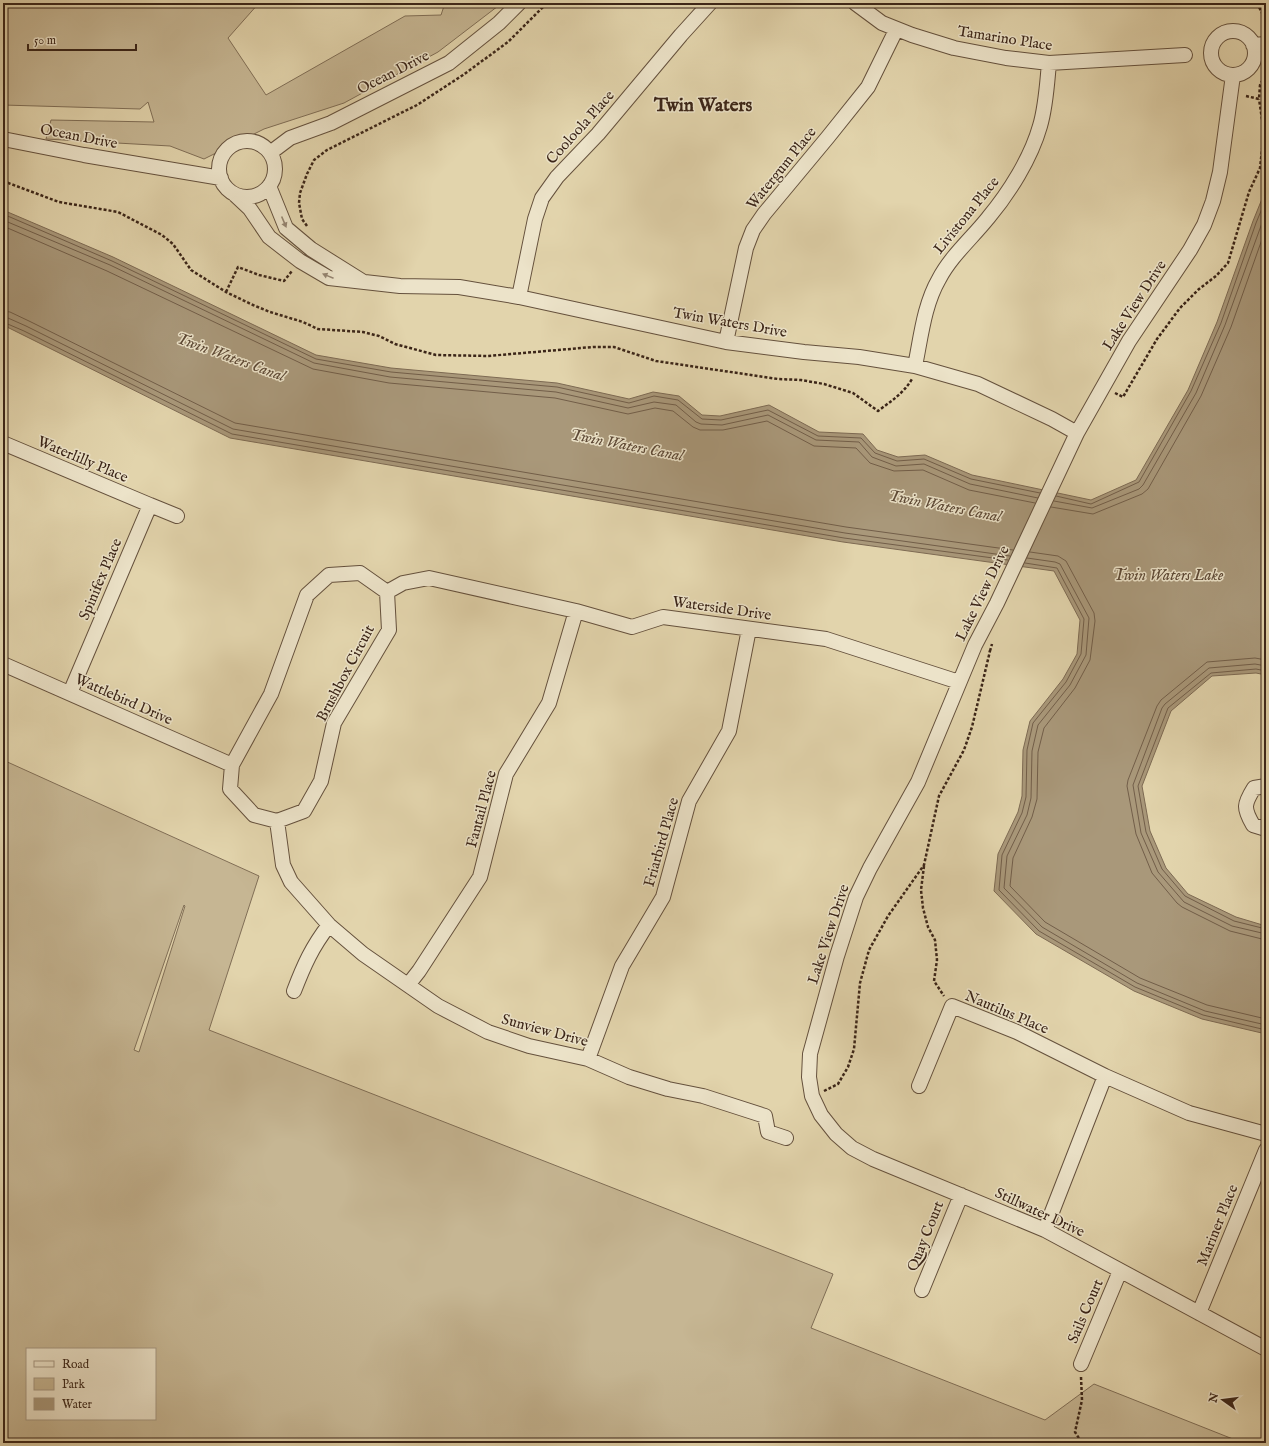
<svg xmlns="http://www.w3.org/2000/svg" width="1269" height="1446" font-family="'IM FELL English',serif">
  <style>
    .green { fill: #c6b693; stroke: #806e56; fill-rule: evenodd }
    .water { fill: #a9987a; stroke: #7d6a53 }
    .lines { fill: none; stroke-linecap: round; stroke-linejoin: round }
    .shore { stroke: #725e49; stroke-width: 1 }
    .minor-casing { stroke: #65513d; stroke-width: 16 }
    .path { stroke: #3b2518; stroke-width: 2.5; stroke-dasharray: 3 2; stroke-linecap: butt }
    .minor { stroke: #ece3c9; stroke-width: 14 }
    .oneway { fill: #948470 }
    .labels { text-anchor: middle; stroke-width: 3; stroke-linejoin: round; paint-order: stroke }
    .street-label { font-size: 15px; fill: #3b2518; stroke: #ece3c9 }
    .water-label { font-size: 16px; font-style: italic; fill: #5c4835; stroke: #ece3c9 }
    .district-label { font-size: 19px; font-weight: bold; fill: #3b2518; stroke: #ece3c9 }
  </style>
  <rect width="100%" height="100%" fill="#e2d4ac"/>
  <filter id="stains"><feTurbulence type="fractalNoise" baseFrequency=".005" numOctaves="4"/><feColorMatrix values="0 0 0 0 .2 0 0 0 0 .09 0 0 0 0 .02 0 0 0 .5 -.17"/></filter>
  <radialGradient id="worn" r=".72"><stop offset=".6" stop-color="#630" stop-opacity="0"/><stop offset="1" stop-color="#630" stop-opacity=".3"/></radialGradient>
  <path class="green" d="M3,3h256l-31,35 38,57 139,-79 36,-1 4,-12h57l-64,49 -94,51 -80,26 -60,30 -34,-13 -124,-7 5,-19 103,2 -6,-20 -8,7 -137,-4z
    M3,760l256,116 -50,154 624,244 -22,54 234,92 49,-36 149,59h-1240zM184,905l1,1 -46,146 -5,-2zM27,1349h128v70h-128z"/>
  <path class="water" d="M1266,189v486l-10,-2 -44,3 -41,35 -29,75 8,45 16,37 22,26 48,23 30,9v108l-64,-15 -68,-28 -98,-57 -42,-43 4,-37 20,-42 4,-16 1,-46 7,-29 33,-42 14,-25 3,-34 -26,-49 -211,-29 -613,-104 -227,-113v-115l110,47 203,98 75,13 166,15 72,16 24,-7 26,4 23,19 18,1 49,-11 50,27 44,2 14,16 21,7 27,-2 47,20 119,25 45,-20 52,-90 29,-68 36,-101z"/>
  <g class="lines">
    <path class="shore" d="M3,214l109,47 204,98 75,13 166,15 72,16 25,-7 24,4 24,19 19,1 47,-10 50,26 43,2 14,15 22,8 27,-2 47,20 69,14
      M3,220l107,45 204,98 76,14 166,15 72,16 26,-6 22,3 20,17 5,2 21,1 46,-10 48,25 43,2 13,15 24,9 28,-2 46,20 68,14
      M3,226l104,45 206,98 76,14 166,15 73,16 27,-6 18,3 20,16 7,3h23l44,-9 47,25 42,2 14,15 24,8 29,-1 46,20 66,13
      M3,311l7,1 19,9 206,102 611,104 167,23
      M3,317l5,1 18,8 207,103 612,104 165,23
      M3,322l21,9 208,103 612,104 164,22
      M1056,496l35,8 48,-22 52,-91 30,-68 35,-100 10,-24
      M1054,501l38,7 47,-19 4,-4 53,-92 29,-68 41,-113
      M1051,507l42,7 49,-20 6,-5 53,-93 30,-69 35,-99
      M1030,552l28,4 8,5 28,52 1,8 -5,39 -15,28 -31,40 -6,24 -1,47 -5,18 -19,41 -3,28 35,36 95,56 67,27 59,14
      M1027,558l28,4 5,2 29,54 -3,37 -16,30 -32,40 -6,26 -1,47 -4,17 -20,41 -3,32 38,39 95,56 68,28 61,14
      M1025,563l32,5 27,51 -3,35 -15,28 -33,41 -6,27 -1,47 -4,16 -20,42 -3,35 40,41 96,56 68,28 63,15
      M1266,660l-11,-2 -48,4 -46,38 -4,6 -29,74 -1,6 9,48 16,39 25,30 5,4 48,24 36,9
      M1266,666l-11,-2 -46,4 -44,36 -3,4 -29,77 8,48 17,39 26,30 48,24 34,8
      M1266,671l-10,-2 -45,4 -43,35 -30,78 8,46 16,37 23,27 49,25 32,8"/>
    <defs>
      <path id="minor" d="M855,3l27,20 30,12 42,13 52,10 43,5 136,-8
        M1211 53a22 22 0 1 1 44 0a22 22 0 1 1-44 0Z
        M1253,45l13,-1
        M1233,75l-13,97 -7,29 -9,24 -14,25 -61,91 -52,92 -80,170 -22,42 -57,137 -48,86 -14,29 -19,59 -27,98 -1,23 3,19 9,19 15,19 16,14 21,11 172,71 221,119
        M3,139l81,16 137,23
        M219 169a28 28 0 1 1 56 0a28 28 0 1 1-56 0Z
        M270,153l20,-15 41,-15 118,-60 50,-40 20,-20
        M269,186l17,42 25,21 51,32
        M234,194l16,15 19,28 31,24 29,17 71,8 59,1 60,10 207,45 78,10 55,5 56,9 63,18 74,35 25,14
        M519,297l16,-78 7,-21 15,-21 41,-43 83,-99 29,-32
        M726,342l20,-94 7,-18 11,-16 64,-77 40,-50 28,-57
        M915,366c6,-29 9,-61 24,-87 12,-23 33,-41 49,-61 21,-25 43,-60 52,-92 6,-20 7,-42 9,-63
        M3,443l147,62
        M360,573l27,19 2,38 -55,93 -13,58 -17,30 -27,10 -23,-6 -24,-26 2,-24 39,-71 36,-99 22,-20z
        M387,592l16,-9 26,-5 147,33 56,16 31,-10 163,22 133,43
        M3,664l229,101
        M70,693l80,-188 27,11
        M1266,786l-12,2c-10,16 -11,20 -1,37l13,4
        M277,821l6,44 8,17 38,43 34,29 75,52 50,26 41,14 59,13 41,18 39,12 35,7 62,20 3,16 18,6
        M408,985l11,-14 61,-94 26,-103 43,-71 27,-92
        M294,991c10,-26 18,-44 35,-66
        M588,1059l34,-93 41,-69 26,-96 40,-70 20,-102
        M919,1086l33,-80 65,26 88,44 84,37 77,21
        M1045,1230l60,-154
        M922,1290l39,-95
        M1199,1313l67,-163
        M1081,1364l39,-93"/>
    </defs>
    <use href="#minor" class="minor-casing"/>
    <path class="path" d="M1257,3l9,18
      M1246,96l13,3 1,-14 6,-11
      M3,181l56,21 59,10 44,23 11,9 18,26 35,22 27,13 17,7 33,10 15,7 45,3 16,4 16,8 41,11 52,1 105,-9h21l42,14 122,18 23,1 23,4 29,9 25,18c13,-10 25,-17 34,-32
      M307,226l-5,-7 -3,-16 1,-10 7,-19 7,-14 13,-10 90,-45 46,-30 45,-33 39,-39
      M226,292l12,-25 21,8 25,6 8,-10
      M1115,393l8,4 34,-58 23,-31 19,-19 17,-13 12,-13 21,-71 11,-24 3,-27v-15l-4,-27
      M990,651l2,-7
      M924,866l-3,24 2,18 5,19 7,13 2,20 -3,21 10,15
      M824,1091l14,-7 10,-17 6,-18 6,-66 9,-33 19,-34 36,-51 15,-69 25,-46 8,-23 18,-76 -2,-1
      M1081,1377l1,23 -7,32 7,11"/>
    <use href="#minor" class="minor"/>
  </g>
  <defs><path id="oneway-solid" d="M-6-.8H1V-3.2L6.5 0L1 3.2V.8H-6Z"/></defs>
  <g class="oneway">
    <use href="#oneway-solid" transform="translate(284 222) rotate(67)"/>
    <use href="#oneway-solid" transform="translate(328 276) rotate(-158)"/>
  </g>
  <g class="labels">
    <g class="street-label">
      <text transform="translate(1005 38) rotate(9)" y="5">Tamarino Place</text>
      <text transform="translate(393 72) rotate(-27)" y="5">Ocean Drive</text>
      <text transform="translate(580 127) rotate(-48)" y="5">Cooloola Place</text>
      <text transform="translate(79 136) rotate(11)" y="5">Ocean Drive</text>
      <text transform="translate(781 168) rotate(-51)" y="5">Watergum Place</text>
      <text transform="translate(966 215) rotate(-51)" y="5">Livistona Place</text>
      <text transform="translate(1134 305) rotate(-57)" y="5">Lake View Drive</text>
      <text transform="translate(730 322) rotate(10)" y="5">Twin Waters Drive</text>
      <text transform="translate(83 459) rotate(23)" y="5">Waterlilly Place</text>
      <text transform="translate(100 579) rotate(-67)" y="5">Spinifex Place</text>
      <text transform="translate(982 593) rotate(-64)" y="5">Lake View Drive</text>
      <text transform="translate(722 608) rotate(8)" y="5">Waterside Drive</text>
      <text transform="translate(345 673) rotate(-62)" y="5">Brushbox Circuit</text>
      <text transform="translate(124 699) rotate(24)" y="5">Wattlebird Drive</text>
      <text transform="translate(481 809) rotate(-75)" y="5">Fantail Place</text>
      <text transform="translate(661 842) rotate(-74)" y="5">Friarbird Place</text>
      <text transform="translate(828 934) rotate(-72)" y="5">Lake View Drive</text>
      <text transform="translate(1007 1012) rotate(23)" y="5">Nautilus Place</text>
      <text transform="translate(545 1030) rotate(15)" y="5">Sunview Drive</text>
      <text transform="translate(1040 1212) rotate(25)" y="5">Stillwater Drive</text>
      <text transform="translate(1217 1225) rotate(-68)" y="5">Mariner Place</text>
      <text transform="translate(925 1236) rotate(-68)" y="5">Quay Court</text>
      <text transform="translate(1085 1311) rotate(-67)" y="5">Sails Court</text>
    </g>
    <g class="water-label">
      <text transform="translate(231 356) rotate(20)" y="6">Twin Waters Canal</text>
      <text transform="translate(627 444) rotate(11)" y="6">Twin Waters Canal</text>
      <text transform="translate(945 505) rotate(11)" y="6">Twin Waters Canal</text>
      <text x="1168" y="580">Twin Waters Lake</text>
    </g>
    <g class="district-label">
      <text x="703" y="111">Twin Waters</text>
    </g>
  </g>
  <rect width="1269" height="1446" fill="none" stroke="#e2d4ac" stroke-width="16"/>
  <rect x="4" y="4" width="1261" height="1438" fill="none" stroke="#3b2518" stroke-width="2"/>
  <rect x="8" y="8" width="1253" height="1430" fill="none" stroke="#3b2518"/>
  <rect x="26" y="1348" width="130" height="72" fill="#ece3c9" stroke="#a59782"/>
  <rect x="34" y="1361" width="20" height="6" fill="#ece3c9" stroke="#a59782"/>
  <text x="62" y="1368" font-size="12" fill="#3b2518">Road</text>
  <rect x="34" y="1378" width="20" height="12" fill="#c6b693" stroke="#a59782"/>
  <text x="62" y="1388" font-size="12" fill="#3b2518">Park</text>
  <rect x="34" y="1398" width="20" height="12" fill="#a9987a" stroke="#a59782"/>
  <text x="62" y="1408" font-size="12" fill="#3b2518">Water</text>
  <g transform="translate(1223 1400) rotate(284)" stroke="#ece3c9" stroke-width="3" paint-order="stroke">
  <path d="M0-3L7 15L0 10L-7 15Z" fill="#3b2518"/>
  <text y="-6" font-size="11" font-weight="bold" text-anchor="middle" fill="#3b2518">N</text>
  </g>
  <path d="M28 44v6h108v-6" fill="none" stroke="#3b2518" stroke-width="2"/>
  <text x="34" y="44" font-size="12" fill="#3b2518" stroke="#ece3c9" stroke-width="3" paint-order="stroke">50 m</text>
  <rect width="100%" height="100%" filter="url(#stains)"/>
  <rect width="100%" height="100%" fill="url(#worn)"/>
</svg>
